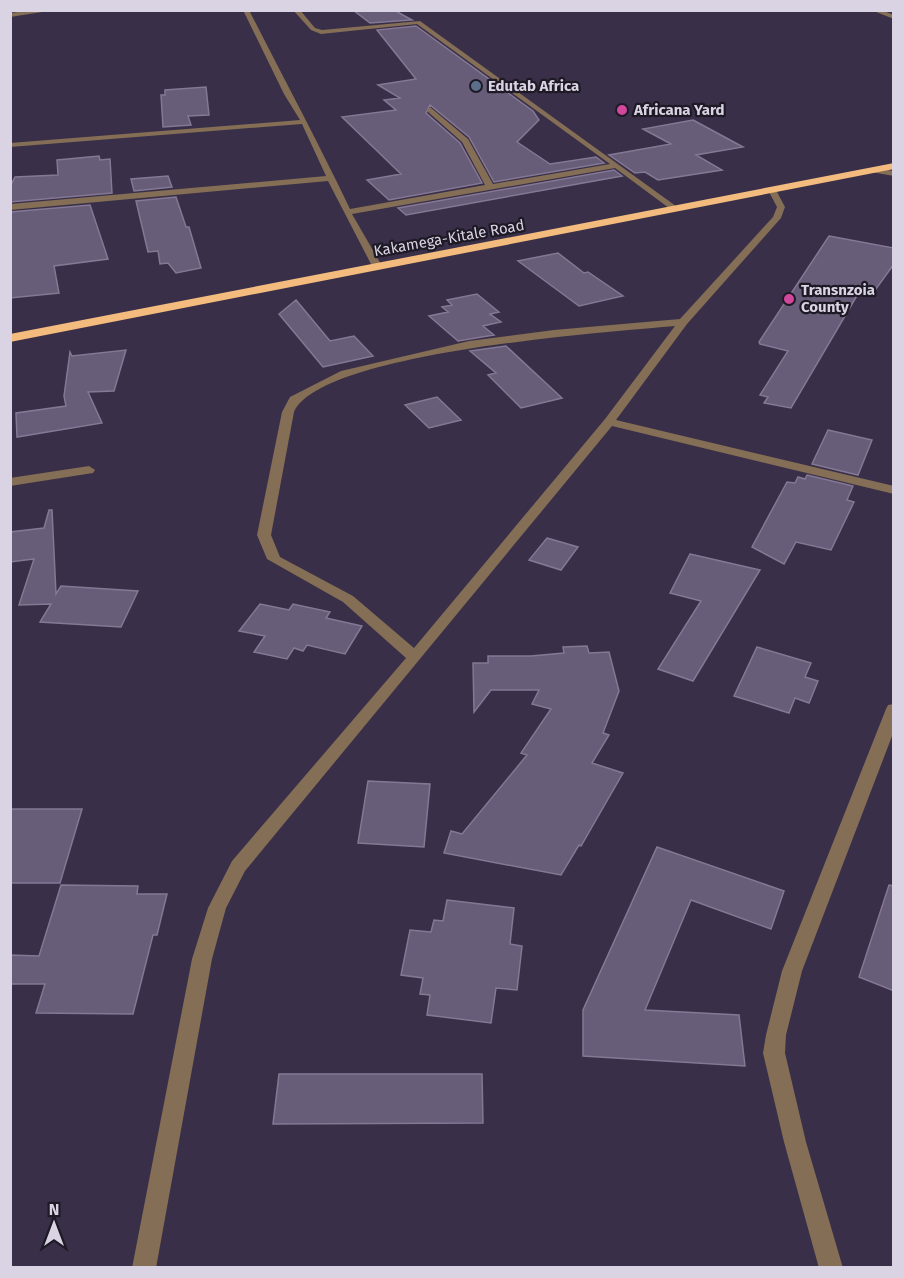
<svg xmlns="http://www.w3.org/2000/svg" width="904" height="1278" font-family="'Fira Sans',sans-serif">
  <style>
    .building { fill: #675d78; stroke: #847895; stroke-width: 1.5 }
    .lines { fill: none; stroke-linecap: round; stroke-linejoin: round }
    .minor { fill: #846e55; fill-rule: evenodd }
    .highway { fill: #f3bb7d; fill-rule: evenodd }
    .service-dot { fill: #5c6f8a; stroke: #1e1a25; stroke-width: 2 }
    .hotel-dot { fill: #d1479c; stroke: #1e1a25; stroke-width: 2 }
    .labels { text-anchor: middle; stroke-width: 4.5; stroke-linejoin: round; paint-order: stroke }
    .far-poi-label { font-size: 15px; font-weight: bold; fill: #d9d3e3; stroke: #1e1a25; text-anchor: start }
    .far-street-label { font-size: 15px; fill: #d9d3e3; stroke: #1e1a25 }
  </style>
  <rect width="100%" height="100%" fill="#392f48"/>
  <path class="building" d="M353,10h41l18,10 -42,3z
    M416,26l117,85 6,9 -22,22 33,22 46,-7 8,6 -110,19 -25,-45 -39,-32 -4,8 34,30 22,40 -93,17 -22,-20 34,-6 -59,-57 54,-7 -12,-10 16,-2 -22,-13 38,-6 -39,-49z
    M206,87l3,28 -21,1 3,9 -28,2 -2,-32h4v-5z
    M693,120l50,27 -47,8 26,15 -64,10 -13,-8 -10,1 -26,-18 62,-11 -28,-15z
    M99,156l1,4 10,-1 2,34 -102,9v-15l5,-10 43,-2 -1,-15z
    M614,170l8,6 -216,39 -8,-7z
    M168,176l4,11 -38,4 -3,-12z
    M176,197l10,30h3l12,41 -25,5 -8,-10 -8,1 -2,-13 -10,1 -12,-51z
    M90,205l18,54 -54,7 5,27 -49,5v-86z
    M829,236l65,12v16l-21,29 -11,-6 -71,121 -27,-5 4,-6 -8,-2 28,-44 -28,-7 -1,-2z
    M558,253l26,20 4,-1 35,24 -44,10 -61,-45z
    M477,294l22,18 -9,2 11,8 -18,4 11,9 -36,6 -29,-25 19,-4 -6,-5 10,-2 -5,-5z
    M296,300l34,41 24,-5 19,20 -50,11 -44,-53z
    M506,346l56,52 -41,10 -33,-33 8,-2 -26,-22z
    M126,350l-12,41 -26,1 14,31 -85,14 -1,-24 50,-7 -2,-10 6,-44 2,4z
    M437,397l24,23 -32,8 -24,-23z
    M828,430l44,10 -14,35 -46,-11z
    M807,475l46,11 -6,14 7,2 -23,48 -35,-8 -12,22 -32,-17 35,-65 8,1 3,-6 7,2z
    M49,510h3l4,84 5,-8 77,5 -17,36 -81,-5 11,-18 -32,1 15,-46 -24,3v-30l34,-4z
    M547,538l31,9 -17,23 -32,-10z
    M690,554l70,16 -67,111 -35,-12 43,-68 -31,-8z
    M260,604l29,6 4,-6 37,8 -4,6 36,8 -17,28 -38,-9 -4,6 -9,-3 -7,11 -33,-7 11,-16 -26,-5z
    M587,646l2,7 20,-1 10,39 -16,42 6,2 -17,28 31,10 -42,73 -2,-1 -18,30 -117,-22 7,-22 11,3 65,-79 -6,-2 30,-44 -19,-5 7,-14h-48l-17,22 -1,-49h15v-7h43l33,-3 -1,-6z
    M757,647l54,16 -6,14 13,4 -9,22 -14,-5 -6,15 -55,-17z
    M368,781l62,3 -6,63 -66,-4z
    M10,809h72l-22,74h-50z
    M657,847l127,44 -13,38 -80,-29 -46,110 94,5 6,51 -162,-10v-46z
    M61,885l77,1 -1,8h30l-10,41h-4l-20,79 -97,-1 9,-29h-35v-29l29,1z
    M889,885l5,1v105l-35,-14z
    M447,900l67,8 -4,36 12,2 -5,44 -21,-2 -5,35 -64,-8 3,-20 -10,-1 3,-16 -22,-3 9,-45 21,2 3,-12 9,1z
    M279,1074h203l1,49 -210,1z"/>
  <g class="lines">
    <path class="minor" d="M33,10h22l-45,7v-4z
      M243,10h6c34,67 69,132 101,199l135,-24 -23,-43 -35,-31 3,-4 38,32 25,45 117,-20 -193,-140 -96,10 -10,-4 -18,-20h7l15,18 7,2 98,-9 260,188 -7,2 -58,-43 -263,46 30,52 -5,3 -5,-3 -44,-85 -318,29v-6l316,-28 -24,-52 -292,23v-4l290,-23 -16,-26z
      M871,10h10l13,5v4z
      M874,168l20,3v5l-23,-4 -1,-2z
      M772,187l4,3 9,17 -4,11 -94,106 -71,96 278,66v8l-282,-68 -367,445 -19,37 -14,51 -56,309h-24l60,-309 16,-51 24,-47 174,-203 -63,-56 -76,-43 -10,-24 25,-123 8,-15 51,-26 128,-30 85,-11 126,-11 93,-102 4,-10 -9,-17zM675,326l-70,93 -191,229 -61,-52 -73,-39 -9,-22 23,-123c27,-60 314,-80 381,-86z
      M89,466l6,4 -2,3 -83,13v-8z
      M894,704v27l-92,240 -16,64 -1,18 21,89 37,126h-24l-35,-126 -21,-89 3,-18 16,-64 104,-262 2,-4z"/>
    <path class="highway" d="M894,163v6l-884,173v-8z"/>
  </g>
  <circle class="service-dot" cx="476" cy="86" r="6"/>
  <g class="hotel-dot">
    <circle cx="622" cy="110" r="6"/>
    <circle cx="789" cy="299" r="6"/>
  </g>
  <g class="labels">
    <g class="far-poi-label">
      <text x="488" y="91">Edutab Africa</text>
      <text x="634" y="115">Africana Yard</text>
      <text x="801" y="295">Transnzoia<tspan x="801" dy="17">County</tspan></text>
    </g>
    <g class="far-street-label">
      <text transform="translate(449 238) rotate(-10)" y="5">Kakamega-Kitale Road</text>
    </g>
  </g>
  <rect width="904" height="1278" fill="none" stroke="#d9d3e3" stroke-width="24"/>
  <g transform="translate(54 1224)" stroke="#1e1a25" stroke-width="4.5" paint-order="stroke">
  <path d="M0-4.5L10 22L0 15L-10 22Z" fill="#d9d3e3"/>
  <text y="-9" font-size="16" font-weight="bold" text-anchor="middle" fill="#d9d3e3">N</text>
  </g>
</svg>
